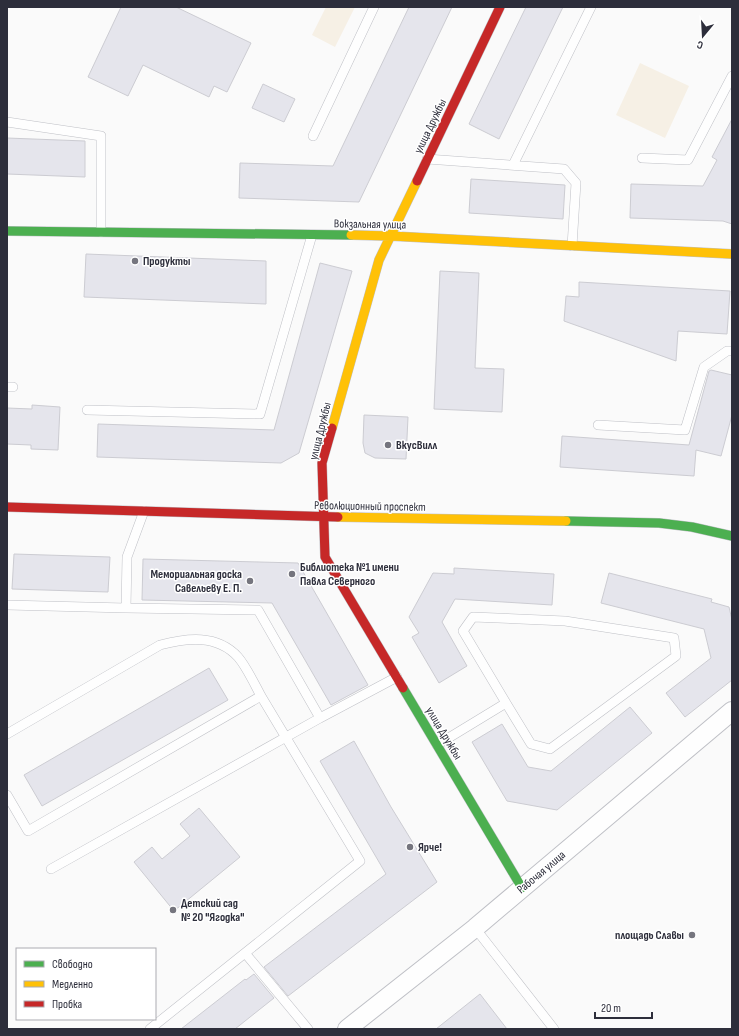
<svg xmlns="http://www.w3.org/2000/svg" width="739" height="1036" font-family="'Sofia Sans Condensed',sans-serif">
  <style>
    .green { fill: #f6f0e5 }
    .building { fill: #e5e5ec; stroke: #ccccd2 }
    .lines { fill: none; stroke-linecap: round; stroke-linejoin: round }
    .lane-casing { stroke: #bfc0c6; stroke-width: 10 }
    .street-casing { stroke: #bfc0c6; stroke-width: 20 }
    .fast-casing { stroke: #bfc0c6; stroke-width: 10 }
    .slow-casing { stroke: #bfc0c6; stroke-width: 10 }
    .jam-casing { stroke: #bfc0c6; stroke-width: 10 }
    .lane { stroke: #fefefe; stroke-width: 9 }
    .street { stroke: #fefefe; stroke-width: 18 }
    .fast { stroke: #4caf50; stroke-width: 9 }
    .slow { stroke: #ffc107; stroke-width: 9 }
    .jam { stroke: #c62828; stroke-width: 9 }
    .poi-dot { fill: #75757e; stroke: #fff; stroke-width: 1.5 }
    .labels { text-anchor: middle; stroke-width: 3; stroke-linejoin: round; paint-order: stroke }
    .street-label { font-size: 12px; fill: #2d2e3b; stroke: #fff }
    .poi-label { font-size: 12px; font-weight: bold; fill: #2d2e3b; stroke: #fff; text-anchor: start }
  </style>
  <rect width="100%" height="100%" fill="#fafafa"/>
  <path class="green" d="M326,7h29l-20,40 -23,-12z
    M640,63l49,23 -24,52 -49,-23z"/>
  <path class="building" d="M121,7h55l75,36 -24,49 -13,-6 -5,11 -66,-32 -15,31 -40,-19z
    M409,7h43l-93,195 -120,-4 1,-35 93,3z
    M526,7h37l-64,132 -30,-15z
    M263,84l32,15 -11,23 -32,-14z
    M732,119v105l-9,-3 -93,-3 1,-34 72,2 14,-26 -5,-3z
    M7,138l78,3v36l-78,-3z
    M471,179l94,6 -2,34 -94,-6z
    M86,254l180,7v43l-182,-7z
    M320,263l32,8 -53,182 -18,10 -184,-6 1,-33 176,6z
    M440,271l39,2 -4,95 29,1 -2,43 -68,-3z
    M579,282l151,9 -3,43 -49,-3 -2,30 -112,-40 2,-25 13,1z
    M711,370l21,5v40l-11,41 -25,-6 -2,26 -134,-9 2,-31 127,9 20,-74z
    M32,405l28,2 -2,43 -27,-1v-4l-24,-1v-36l25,1z
    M364,415l44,2 -2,42 -31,-1 -10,-5 -2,-10z
    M14,554l96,3 -2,35 -96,-3z
    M143,559l155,4 70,122 -37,20 -59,-102 -130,-3z
    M454,568l100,6 -2,31 -97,-6 -13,23 25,44 -28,17 -27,-46 7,-4 -10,-16 24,-44 21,1z
    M609,573l103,26 -1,3 18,5 3,13v60l-47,37 -19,-24 45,-35 -7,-29 -103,-26z
    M209,668l19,32 -186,106 -18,-31z
    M630,707l22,26 -95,77 -50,-9 -35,-59 30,-18 26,43 23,4z
    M354,741l37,66 46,75 -149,114 -24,-29 122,-93 -66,-113z
    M199,808l41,49 -66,54 -40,-49 18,-15 10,12 28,-23 -10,-12z
    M254,974l20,24 -39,31h-54l64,-50 1,1z
    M480,994l27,35h-71z"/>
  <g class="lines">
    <defs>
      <path id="lane" d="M7,122l94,14v96
        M313,136l61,-129
        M642,158l46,2 44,-84
        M427,159l137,10 12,14 -4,63
        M513,165l78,-158
        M7,387h6
        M87,410l173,4 52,-179
        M598,425l87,5 19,-63 23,-16h5
        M7,605l119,3 1,-51 17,-46
        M126,608l132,2 62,108 77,-41
        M261,696l99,165 -115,92 63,76
        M7,734l153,-89c27,-7 57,-11 78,12 8,9 17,28 23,39l-233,135 -21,-36
        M437,745l69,-42 -43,-72 10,-14 92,4 109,17 2,18 -126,93 -19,-5 -25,-41
        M51,869l269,-151
        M475,928l79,101
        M150,1029l95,-76"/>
      <path id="street" d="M347,1029l128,-101 257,-217"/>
      <path id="fast" d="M7,231l344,4
        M566,521l93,2 33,4 40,9
        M403,688l119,200"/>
      <path id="slow" d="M351,235l40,1 341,18
        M332,428l47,-168 38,-79
        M338,517l228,4"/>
      <path id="jam" d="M417,181l83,-174
        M332,428l-10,35 3,94 78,131
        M7,507l331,10"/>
    </defs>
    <use href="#lane" class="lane-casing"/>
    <use href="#street" class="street-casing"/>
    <use href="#fast" class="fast-casing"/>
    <use href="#slow" class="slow-casing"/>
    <use href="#jam" class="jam-casing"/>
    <use href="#lane" class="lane"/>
    <use href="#street" class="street"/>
    <use href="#fast" class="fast"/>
    <use href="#slow" class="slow"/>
    <use href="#jam" class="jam"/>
  </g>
  <g class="poi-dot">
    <circle cx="135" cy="261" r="4"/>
    <circle cx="388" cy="445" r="4"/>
    <circle cx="292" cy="574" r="4"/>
    <circle cx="250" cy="581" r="4"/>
    <circle cx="410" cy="847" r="4"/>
    <circle cx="173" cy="910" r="4"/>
    <circle cx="692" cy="935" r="4"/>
  </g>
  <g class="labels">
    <g class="street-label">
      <text transform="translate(430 126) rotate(-64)" y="4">улица Дружбы</text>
      <text transform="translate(370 224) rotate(1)" y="4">Вокзальная улица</text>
      <text transform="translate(320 431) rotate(-76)" y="4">улица Дружбы</text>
      <text transform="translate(370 506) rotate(1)" y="4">Революционный проспект</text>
      <text transform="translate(444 733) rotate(59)" y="4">улица Дружбы</text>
      <text transform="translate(541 872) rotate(-40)" y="4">Рабочая улица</text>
    </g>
    <g class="poi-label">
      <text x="143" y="265">Продукты</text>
      <text x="396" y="449">ВкусВилл</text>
      <text x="300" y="571">Библиотека №1 имени<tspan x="300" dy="14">Павла Северного</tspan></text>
      <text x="242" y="578" text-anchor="end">Мемориальная доска<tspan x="242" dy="14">Савельеву Е. П.</tspan></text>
      <text x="418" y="851">Ярче!</text>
      <text x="181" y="907">Детский сад<tspan x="181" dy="14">№ 20 "Ягодка"</tspan></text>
      <text x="684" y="939" text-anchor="end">площадь Славы</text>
    </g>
  </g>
  <rect width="739" height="1036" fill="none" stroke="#2d2e3b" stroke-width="16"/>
  <rect x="16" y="948" width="140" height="72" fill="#ffffff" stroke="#ababb1"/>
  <rect x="24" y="961" width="20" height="6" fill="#4caf50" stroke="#ababb1"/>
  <text x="52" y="968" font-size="12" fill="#2d2e3b">Свободно</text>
  <rect x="24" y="981" width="20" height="6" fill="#ffc107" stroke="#ababb1"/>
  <text x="52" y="988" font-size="12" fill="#2d2e3b">Медленно</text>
  <rect x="24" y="1001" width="20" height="6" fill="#c62828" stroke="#ababb1"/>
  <text x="52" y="1008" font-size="12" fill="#2d2e3b">Пробка</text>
  <g transform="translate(703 36) rotate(198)" stroke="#ffffff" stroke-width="3" paint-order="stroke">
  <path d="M0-3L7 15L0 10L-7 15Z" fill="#2d2e3b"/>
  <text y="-6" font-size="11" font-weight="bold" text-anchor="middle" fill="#2d2e3b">С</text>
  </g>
  <path d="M595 1012v6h57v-6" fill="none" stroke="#2d2e3b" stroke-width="2"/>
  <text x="601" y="1012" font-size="12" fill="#2d2e3b" stroke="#ffffff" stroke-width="3" paint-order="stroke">20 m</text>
</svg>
